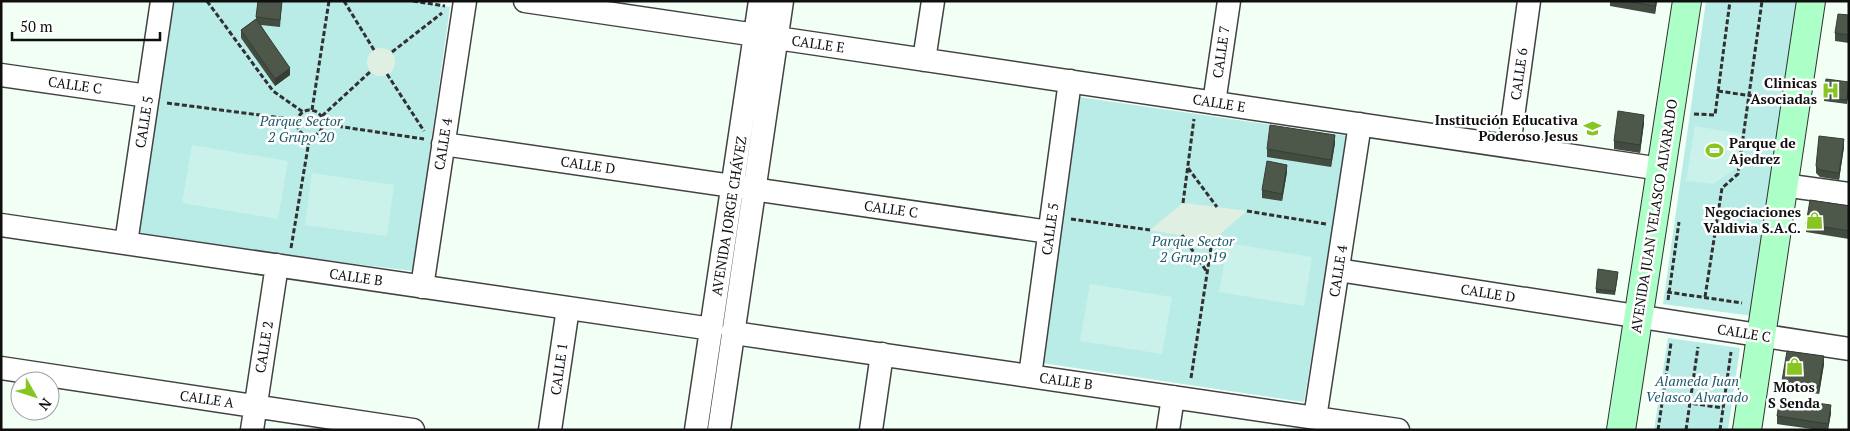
<svg xmlns="http://www.w3.org/2000/svg" width="1850" height="431" font-family="'PT Serif',serif">
  <style>
    .green { fill: #b9ebe7 }
    .pitch { fill: #cbf2ea }
    .plaza { fill: #dff0e2 }
    .lines { fill: none; stroke-linecap: round; stroke-linejoin: round }
    .minor-casing { stroke: #424242; stroke-width: 25 }
    .secondary-casing { stroke: #313131; stroke-width: 30 }
    .path { stroke: #313131; stroke-width: 3; stroke-dasharray: 5 2.5; stroke-linecap: butt }
    .minor { stroke: #fff; stroke-width: 22 }
    .secondary { stroke: #acffc7; stroke-width: 28 }
    .wall { fill: #424c40 }
    .shaded-wall { fill: #363e34 }
    .building { fill: #4d584b; stroke: #363e34 }
    .labels { text-anchor: middle; stroke-width: 5; stroke-linejoin: round; paint-order: stroke }
    .street-label { font-size: 14px; fill: #0f0f0f; stroke: #fff }
    .poi-label { font-size: 14px; font-weight: bold; fill: #0f0f0f; stroke: #fff; text-anchor: end }
    .park-label { font-size: 14px; font-style: italic; fill: #1c586a; stroke: #fff }
  </style>
  <rect width="100%" height="100%" fill="#f1fff5"/>
  <path class="green" d="M174,1h242l34,6 -37,264 -277,-34z
    M1706,1h92l-45,315 -90,-12z
    M1079,97l269,39 -44,266 -262,-39z
    M1668,338l72,10 -12,82h-74z"/>
  <path class="pitch" d="M1695,126l47,8 -5,34 -24,16 -27,-3z
    M192,145l96,16 -10,58 -96,-16z
    M312,173l82,12 -7,51 -82,-11z
    M1228,243l84,14 -8,49 -85,-14z
    M1090,284l82,13 -10,57 -82,-13z"/>
  <path class="plaza" d="M367 62a14 14 0 1 1 28 0a14 14 0 1 1-28 0Z
    M1183,203l34,4 30,4 -35,30 -62,-11z"/>
  <g class="lines">
    <defs>
      <path id="minor" d="M525,1l231,34
        M777,38l884,131
        M924,60l9,-59
        M1,75l147,21
        M1214,103l15,-102
        M443,144l606,88
        M1509,146l20,-145
        M1783,185l66,9
        M1,225l711,104
        M126,243l36,-242
        M1338,270l511,79
        M422,287l43,-286
        M734,333l664,97
        M1,368l412,62
        M1030,376l40,-295
        M1315,418l45,-294
        M252,430l25,-165
        M550,430l18,-122
        M696,430l64,-429
        M719,430l63,-429
        M871,430l11,-76
        M1168,430l5,-33"/>
      <path id="secondary" d="M1621,430l66,-429
        M1747,430l64,-429"/>
    </defs>
    <use href="#minor" class="minor-casing"/>
    <use href="#secondary" class="secondary-casing"/>
    <path class="path" d="M207,1l66,90 30,21
      M344,1l30,49
      M413,1l32,5
      M392,52l50,-39
      M387,74l37,57
      M1718,91l55,8
      M167,103l131,17
      M312,110l17,-109
      M297 123a13 13 0 1 1 26 0a13 13 0 1 1-26 0Z
      M1694,114l21,1 15,-114
      M322,116l49,-45
      M323,124l101,15
      M1188,168l29,39
      M1183,203l11,-84
      M1247,211l79,13
      M1071,219l79,11
      M1182,235l25,37
      M291,248l19,-113
      M1667,292l75,11
      M1705,297l17,-109 16,-14 24,-173
      M1668,300l11,-78
      M1191,378l21,-137
      M1663,399l60,9
      M1658,430l13,-87
      M1686,430l12,-83
      M1720,430l11,-78"/>
    <use href="#minor" class="minor"/>
    <use href="#secondary" class="secondary"/>
  </g>
  <path class="wall" d="M258,1h24l-2,26 -19,-2 29,50 -15,11 -34,-48v-8l15,-11z
    M1610,1h47l-2,13 -45,-8z
    M1849,15v28l-14,-2v-8z
    M1849,82v11l-2,11 -23,-3v-4z
    M1644,123l-4,30 -26,-4v-8z
    M1335,143l-4,24 -64,-10v-8z
    M1844,147l-5,33 -19,-3 -4,-4v-7z
    M1287,172l-5,29 -20,-3v-8z
    M1849,206v33l-43,-7v-8z
    M1618,275l-3,20 -19,-2v-4z
    M1824,364l-5,30 -37,-6v-7z
    M1831,413l-3,17h-9l-42,-6v-8z"/>
  <path class="shaded-wall" d="M1656,1h1l-2,13v-8z
    M290,68v7l-15,11v-7z
    M1644,115v8l-4,30v-8z
    M1335,135v8l-4,24v-7z
    M1844,139v8l-5,33v-7z
    M1287,165v7l-5,29v-7z
    M1824,356v8l-5,30v-8z
    M1831,405v8l-3,17v-6z"/>
  <path class="building" d="M258,1h24l-2,19 -24,-3z
    M1626,1h30l-1,5z
    M1838,14l11,1v20l-14,-2z
    M256,19l34,49 -15,11 -34,-49z
    M1826,79l23,3 -2,18 -23,-3z
    M1618,111l26,4 -4,30 -26,-4z
    M1270,125l65,10 -4,25 -64,-11z
    M1819,136l25,3 -5,34 -19,-3 -4,-4z
    M1267,161l20,4 -5,29 -20,-4z
    M1810,200l39,6v25l-43,-7z
    M1598,269l20,3 -3,19 -19,-2z
    M1787,351l37,5 -5,30 -37,-5z
    M1780,398l51,7 -3,19 -51,-8z"/>
  <defs>
    <symbol id="hospital-bare" viewBox="-9 -9 18 18"><path d="M-5-5h3v3.5h4V-5h3V5h-3V1.5h-4V5h-3Z" fill="#86c522" stroke="#fff" stroke-width="2.5" paint-order="stroke"/></symbol>
    <symbol id="school-bare" viewBox="-9 -9 18 18"><path d="M0-5L7-2L0 1L-7-2ZM-4 1L0 2.5L4 1V4Q0 6-4 4Z" fill="#86c522" stroke="#fff" stroke-width="2.5" paint-order="stroke"/></symbol>
    <symbol id="stadium-bare" viewBox="-9 -9 18 18"><path d="M0-5a6.5 5 0 1 0 0 10a6.5 5 0 1 0 0-10ZM-3.5-1.8h7v3.6h-7Z" fill="#86c522" stroke="#fff" stroke-width="2.5" paint-order="stroke"/></symbol>
    <symbol id="shop-bare" viewBox="-9 -9 18 18"><path d="M-5-2.5h2.3a2.7 3.5 0 0 1 5.4 0H5L5.5 6h-11ZM-1.5-2.5h3a1.5 2.3 0 0 0-3 0Z" fill="#86c522" stroke="#fff" stroke-width="2.5" paint-order="stroke"/></symbol>
  </defs>
  <g fill-rule="evenodd">
    <use href="#hospital-bare" x="1818" y="78" width="25" height="25"/>
    <use href="#school-bare" x="1580" y="116" width="25" height="25"/>
    <use href="#stadium-bare" x="1702" y="138" width="25" height="25"/>
    <use href="#shop-bare" x="1802" y="208" width="25" height="25"/>
    <use href="#shop-bare" x="1782" y="354" width="25" height="25"/>
  </g>
  <g class="labels">
    <g class="street-label">
      <text transform="translate(818 44) rotate(8)" y="5">CALLE E</text>
      <text transform="translate(1221 52) rotate(-82)" y="5">CALLE 7</text>
      <text transform="translate(1519 74) rotate(-82)" y="5">CALLE 6</text>
      <text transform="translate(75 85) rotate(8)" y="5">CALLE C</text>
      <text transform="translate(1219 103) rotate(9)" y="5">CALLE E</text>
      <text transform="translate(144 122) rotate(-81)" y="5">CALLE 5</text>
      <text transform="translate(443 144) rotate(-81)" y="5">CALLE 4</text>
      <text transform="translate(588 165) rotate(8)" y="5">CALLE D</text>
      <text transform="translate(891 209) rotate(8)" y="5">CALLE C</text>
      <text transform="translate(729 216) rotate(-81)" y="5">AVENIDA JORGE CHÁVEZ</text>
      <text transform="translate(1654 216) rotate(-81)" y="5">AVENIDA JUAN VELASCO ALVARADO</text>
      <text transform="translate(1050 229) rotate(-82)" y="5">CALLE 5</text>
      <text transform="translate(1338 271) rotate(-81)" y="5">CALLE 4</text>
      <text transform="translate(356 277) rotate(8)" y="5">CALLE B</text>
      <text transform="translate(1488 293) rotate(9)" y="5">CALLE D</text>
      <text transform="translate(1744 333) rotate(9)" y="5">CALLE C</text>
      <text transform="translate(264 347) rotate(-81)" y="5">CALLE 2</text>
      <text transform="translate(559 369) rotate(-82)" y="5">CALLE 1</text>
      <text transform="translate(1066 381) rotate(8)" y="5">CALLE B</text>
      <text transform="translate(207 399) rotate(8)" y="5">CALLE A</text>
    </g>
    <g class="poi-label">
      <text x="1817" y="88">Clinicas<tspan x="1817" dy="16">Asociadas</tspan></text>
      <text x="1578" y="125">Institución Educativa<tspan x="1578" dy="16">Poderoso Jesus</tspan></text>
      <text x="1729" y="148" text-anchor="start">Parque de<tspan x="1729" dy="16">Ajedrez</tspan></text>
      <text x="1801" y="217">Negociaciones<tspan x="1801" dy="16">Valdivia S.A.C.</tspan></text>
      <text x="1794" y="392" text-anchor="middle">Motos<tspan x="1794" dy="16">S Senda</tspan></text>
    </g>
    <g class="park-label">
      <text x="301" y="126">Parque Sector<tspan x="301" dy="16">2 Grupo 20</tspan></text>
      <text x="1193" y="246">Parque Sector<tspan x="1193" dy="16">2 Grupo 19</tspan></text>
      <text x="1697" y="386">Alameda Juan<tspan x="1697" dy="16">Velasco Alvarado</tspan></text>
    </g>
  </g>
  <rect width="1850" height="431" fill="none" stroke="#0f0f0f" stroke-width="5"/>
  <g transform="translate(35 396) rotate(129)"><circle r="24" fill="#ffffff" stroke="#9f9f9f"/>
  <path d="M0-4L9 19L0 12L-9 19Z" fill="#86c522"/>
  <text y="-8" font-size="14" font-weight="bold" text-anchor="middle" fill="#0f0f0f">N</text>
  </g>
  <path d="M12 32v8h148v-8" fill="none" stroke="#0f0f0f" stroke-width="2.5"/>
  <text x="20" y="32" font-size="15" fill="#0f0f0f" stroke="#ffffff" stroke-width="4" paint-order="stroke">50 m</text>
</svg>
